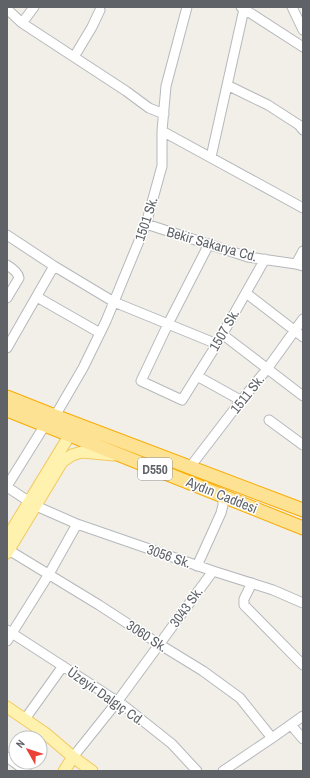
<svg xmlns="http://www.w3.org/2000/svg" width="310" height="778" font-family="'Archivo Narrow',sans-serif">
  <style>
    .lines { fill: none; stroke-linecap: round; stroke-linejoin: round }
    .minor-casing { stroke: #b5b8bc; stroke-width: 11 }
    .major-casing { stroke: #f2c960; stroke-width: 13 }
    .highway-casing { stroke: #f9ab00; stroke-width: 15 }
    .minor { stroke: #fff; stroke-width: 9 }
    .major { stroke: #fff2af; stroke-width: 11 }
    .highway { stroke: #fde293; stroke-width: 13 }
    .labels { text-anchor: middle; stroke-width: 3; stroke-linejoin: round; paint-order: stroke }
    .shield { fill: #fff; stroke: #8f9295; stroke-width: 1 }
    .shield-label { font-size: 13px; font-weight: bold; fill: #5f6368 }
    .street-label { font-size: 14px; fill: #5f6368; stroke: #fff }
  </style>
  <rect width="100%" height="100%" fill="#f1efe8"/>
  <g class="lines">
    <defs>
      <path id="minor" d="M241,7l62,40
        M292,7l11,23
        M7,9l15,14 104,68 23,17 15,6
        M22,23l12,-16
        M74,57l18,-30 8,-17
        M227,85l41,20 31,20 4,5
        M162,131l141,77
        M211,157l33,-148
        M146,224l102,33 48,7 7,2
        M7,235l47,31 60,36 103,42
        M209,244l-41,80 -27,57 41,19 35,-56 48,-85
        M296,264l7,-13
        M7,265c5,3 11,7 12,13l-12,20
        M246,293l57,44
        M37,297l63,36
        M222,334l81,62
        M7,348l47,-82
        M197,376l45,25
        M55,416l28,-48 23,-47 40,-97 16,-58v-35l4,-45 21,-79
        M269,420l34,25
        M190,467l46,-60 31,-38 36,-50
        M7,486l38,-61
        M7,487l29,19 41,18 136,47 60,19 30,13
        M7,549l92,56 60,39 44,27 37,27 32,40
        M197,566l24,-53 2,-8v-9
        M252,583l-8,16v6l59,60
        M7,630l116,75 49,39 25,27
        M7,641l42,-67 28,-50
        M25,719l38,-53
        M291,725l12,14
        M7,757l19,14
        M73,757l44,-55 96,-131
        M223,771l49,-33 31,-22"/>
      <path id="major" d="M7,538l67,-110
        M7,553l55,-91 10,-7 10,-3 32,3
        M7,707l38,26 28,24 19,14
        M64,771l9,-14"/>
      <path id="highway" d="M7,397l48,19 248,94
        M7,410l296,118"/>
    </defs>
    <use href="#minor" class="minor-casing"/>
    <use href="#major" class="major-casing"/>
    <use href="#highway" class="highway-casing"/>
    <use href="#minor" class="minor"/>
    <use href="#major" class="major"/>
    <use href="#highway" class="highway"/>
  </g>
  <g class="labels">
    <rect class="shield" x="138" y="458" width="34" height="22" rx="3"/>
    <g class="shield-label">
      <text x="155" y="474">D550</text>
    </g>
    <g class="street-label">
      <text transform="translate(146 219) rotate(-72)" y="5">1501 Sk.</text>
      <text transform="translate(212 244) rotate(16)" y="5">Bekir Sakarya Cd.</text>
      <text transform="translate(224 330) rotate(-60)" y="5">1507 Sk.</text>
      <text transform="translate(247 394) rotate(-51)" y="5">1511 Sk.</text>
      <text transform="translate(222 495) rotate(22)" y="5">Aydın Caddesi</text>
      <text transform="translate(169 556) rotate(19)" y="5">3056 Sk.</text>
      <text transform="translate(186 607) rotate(-54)" y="5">3043 Sk.</text>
      <text transform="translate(147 636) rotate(33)" y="5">3060 Sk.</text>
      <text transform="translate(106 696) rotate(35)" y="5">Üzeyir Dalgıç Cd.</text>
    </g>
  </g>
  <rect width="310" height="778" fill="none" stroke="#5f6368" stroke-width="16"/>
  <g transform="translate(28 750) rotate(309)"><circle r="19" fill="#ffffff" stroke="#bfc1c3"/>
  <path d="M0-3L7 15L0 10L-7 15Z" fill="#ea4335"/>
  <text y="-6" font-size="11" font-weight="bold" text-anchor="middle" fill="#5f6368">N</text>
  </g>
</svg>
